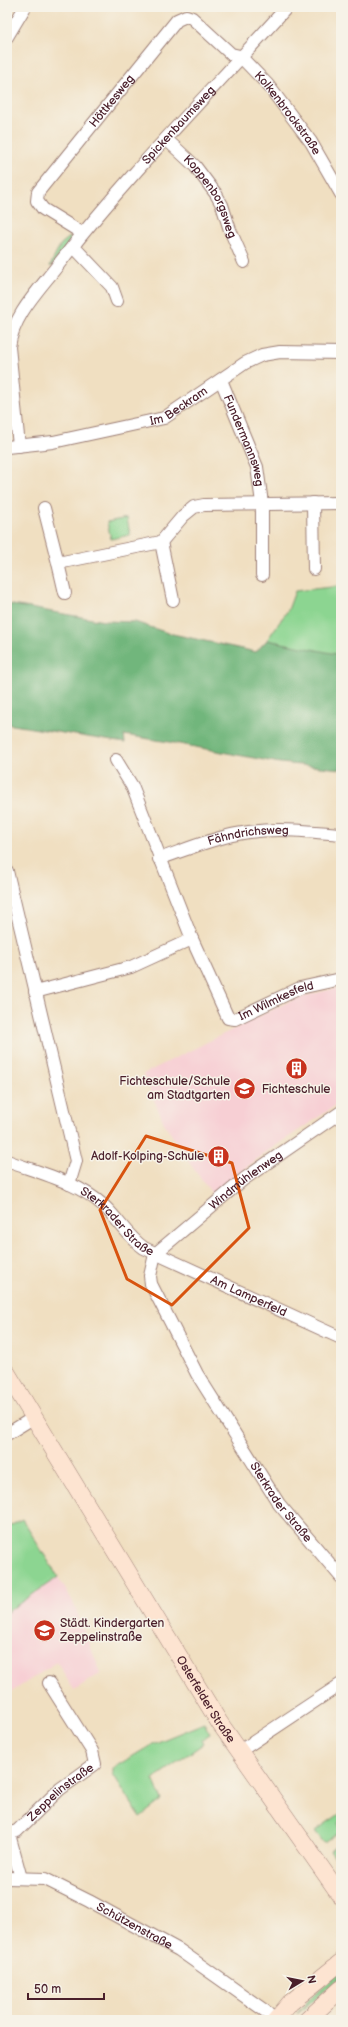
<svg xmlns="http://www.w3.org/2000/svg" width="348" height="2027" font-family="'Balsamiq Sans',sans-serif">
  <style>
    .built { fill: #f7cfd4 }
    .green { fill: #8cd591; stroke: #6b7a5e }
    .forest { fill: #71b67b; stroke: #5e6a53 }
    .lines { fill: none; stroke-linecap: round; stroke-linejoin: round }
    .minor-casing { stroke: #9d7f76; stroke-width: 14 }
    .secondary-casing { stroke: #9d7f76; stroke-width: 18 }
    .minor { stroke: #fff; stroke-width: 12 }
    .secondary { stroke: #fde4d1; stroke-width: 17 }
    .marked { fill: none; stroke: #d8530f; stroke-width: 3; stroke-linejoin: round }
    .labels { text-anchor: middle; stroke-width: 3; stroke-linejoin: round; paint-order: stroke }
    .street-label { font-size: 12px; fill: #4a1f2b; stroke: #f7f3e8 }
    .poi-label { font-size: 12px; fill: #4a1f2b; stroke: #f7f3e8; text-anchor: end }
  </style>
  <rect width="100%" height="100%" fill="#f7f3e8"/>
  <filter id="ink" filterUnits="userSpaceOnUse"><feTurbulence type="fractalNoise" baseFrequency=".025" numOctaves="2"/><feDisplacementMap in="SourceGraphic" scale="8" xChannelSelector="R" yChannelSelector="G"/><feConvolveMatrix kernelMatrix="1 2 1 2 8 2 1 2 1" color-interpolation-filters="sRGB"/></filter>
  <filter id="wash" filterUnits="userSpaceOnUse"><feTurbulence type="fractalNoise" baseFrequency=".012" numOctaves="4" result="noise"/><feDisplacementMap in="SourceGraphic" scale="16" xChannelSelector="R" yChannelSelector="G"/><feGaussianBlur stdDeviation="0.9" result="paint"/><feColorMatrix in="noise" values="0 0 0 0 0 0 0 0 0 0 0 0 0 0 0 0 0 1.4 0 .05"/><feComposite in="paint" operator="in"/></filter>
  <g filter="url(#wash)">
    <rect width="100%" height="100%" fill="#f0dfc1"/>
    <path class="built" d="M341,987v115l-79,53 -49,40 -25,-34 -24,-38 -21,-49 145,-72 20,-7z
      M58,1577l14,23 29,73 -27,17 -17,-28 -50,33v-83z"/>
    <path class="green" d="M71,236l-1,5 -19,26 -1,-1 11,-22z
      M127,518l3,17 -19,4 -4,-17z
      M341,586v70l-74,-16 21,-30 7,-19z
      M22,1519l36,58 -51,35v-84z
      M204,1723l6,11 -9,6 2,4 -50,35 9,21 -22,17 -27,-43v-6l40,-24z
      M341,1813v8l-3,2 3,8 -17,12 -9,-12z
      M341,1842v24l-11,-15z
      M341,1972v4l-44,38 17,-20z"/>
    <path class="forest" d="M7,604l97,17 31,1 33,11 88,19 11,-12 74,15v114l-61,-6 -111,-21 -45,-7 1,8 -118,-19z"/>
  </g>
  <g filter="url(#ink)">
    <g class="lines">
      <defs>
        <g id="minor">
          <path d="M7,37l18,-30"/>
          <path id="s1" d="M166,139l29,27 21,28 6,11 8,25 14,32"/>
          <path id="s2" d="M82,233l-39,-24 -6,-8 1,-9 139,-172 9,-4 6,2 39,36 9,2 27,28 44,58 30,52"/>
          <path d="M73,246l39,41 5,14"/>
          <path id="s3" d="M221,380l36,87 5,36v72"/>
          <path id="s4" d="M19,446l-10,-99c4,-32 30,-57 49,-82 70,-91 152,-172 229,-258"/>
          <path id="s5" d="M7,447l46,-5 111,-24 81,-55 17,-8 18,-3 61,1"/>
          <path d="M313,503l1,66"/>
          <path d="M44,508l14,55 103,-21 22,-26 11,-9 10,-2 137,-2"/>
          <path d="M161,542l12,58"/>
          <path d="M58,563l7,30"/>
          <path id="s6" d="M116,760l16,26 60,153 36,79 7,1 65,-31 41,-9"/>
          <path id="s7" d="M159,859c26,-9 51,-20 78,-25 34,-7 70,-3 104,0"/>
          <path d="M7,871l69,290 -7,23"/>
          <path d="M35,992l96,-25 61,-28"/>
          <path id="s8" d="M7,1161c33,12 71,21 97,45 14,13 24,31 40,42l197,90"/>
          <path id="s9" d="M155,1254l-5,22 1,8 46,90 82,130 62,73"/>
          <path id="s10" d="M155,1254l89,-75 97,-67"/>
          <path d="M7,1434l26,-16"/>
          <path d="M240,1751l101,-67"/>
          <path id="s11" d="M7,1834l10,-3 43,-42 35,-25 -3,-13 -43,-68"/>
          <path d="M9,1834l12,44"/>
          <path id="s12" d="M7,1878l38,1 44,22 90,49 99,70"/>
        </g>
        <g id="secondary">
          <path id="s13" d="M7,1373l212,349 122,174"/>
          <path d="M276,2020l14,-17 51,-41"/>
          <path d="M307,2020l34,-31"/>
        </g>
      </defs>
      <use href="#minor" class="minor-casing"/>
      <use href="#secondary" class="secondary-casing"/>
      <use href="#minor" class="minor"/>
      <use href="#secondary" class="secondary"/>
    </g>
  </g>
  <path class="marked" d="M146,1136l86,27 17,65 -77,77 -45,-26 -27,-69z"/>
  <defs>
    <symbol id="building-disc" viewBox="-11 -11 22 22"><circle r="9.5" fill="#c8321e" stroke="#f7f3e8"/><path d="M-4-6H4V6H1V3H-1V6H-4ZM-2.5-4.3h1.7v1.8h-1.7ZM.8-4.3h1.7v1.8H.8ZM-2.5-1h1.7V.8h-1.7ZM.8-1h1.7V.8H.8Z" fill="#fff"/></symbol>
    <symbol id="school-disc" viewBox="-11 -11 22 22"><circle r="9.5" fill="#c8321e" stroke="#f7f3e8"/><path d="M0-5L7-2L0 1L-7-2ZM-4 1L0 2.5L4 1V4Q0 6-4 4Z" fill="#fff"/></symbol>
  </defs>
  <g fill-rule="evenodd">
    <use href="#building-disc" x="284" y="1056" width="25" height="25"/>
    <use href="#school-disc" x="232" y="1076" width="25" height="25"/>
    <use href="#building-disc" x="206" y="1144" width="25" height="25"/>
    <use href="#school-disc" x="32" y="1618" width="25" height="25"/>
  </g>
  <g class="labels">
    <g class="street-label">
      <text dy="4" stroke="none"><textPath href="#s2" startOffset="182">Höttkesweg</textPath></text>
      <text dy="4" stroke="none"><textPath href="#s2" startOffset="439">Kolkenbrockstraße</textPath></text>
      <text dy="4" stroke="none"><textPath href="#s4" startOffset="381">Spickenbaumsweg</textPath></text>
      <text dy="4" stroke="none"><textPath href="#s1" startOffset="74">Koppenborgsweg</textPath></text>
      <text dy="4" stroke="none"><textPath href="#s5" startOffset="178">Im Beckram</textPath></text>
      <text dy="4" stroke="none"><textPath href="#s3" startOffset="65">Fundermannsweg</textPath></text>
      <text dy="4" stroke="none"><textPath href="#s7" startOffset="93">Fähndrichsweg</textPath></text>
      <text dy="4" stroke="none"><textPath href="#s6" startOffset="334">Im Wilmkesfeld</textPath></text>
      <text dy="4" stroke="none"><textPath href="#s10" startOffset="117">Windmühlenweg</textPath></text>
      <text dy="4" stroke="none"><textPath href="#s8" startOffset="128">Sterkrader Straße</textPath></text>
      <text dy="4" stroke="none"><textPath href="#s8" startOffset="281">Am Lamperfeld</textPath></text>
      <text dy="4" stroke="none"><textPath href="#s9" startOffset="285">Sterkrader Straße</textPath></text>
      <text dy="4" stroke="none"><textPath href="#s13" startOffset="382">Osterfelder Straße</textPath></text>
      <text dy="4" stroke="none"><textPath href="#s11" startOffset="69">Zeppelinstraße</textPath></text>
      <text dy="4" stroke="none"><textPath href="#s12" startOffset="139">Schützenstraße</textPath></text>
    </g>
    <g class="poi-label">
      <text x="230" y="1085">Fichteschule/Schule<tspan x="230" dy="14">am Stadtgarten</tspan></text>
      <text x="296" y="1093" text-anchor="middle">Fichteschule</text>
      <text x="204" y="1160">Adolf-Kolping-Schule</text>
      <text x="60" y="1627" text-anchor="start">Städt. Kindergarten<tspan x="60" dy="14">Zeppelinstraße</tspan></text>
    </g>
  </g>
  <rect width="348" height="2027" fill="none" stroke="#f7f3e8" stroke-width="24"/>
  <g transform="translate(302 1981) rotate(80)" stroke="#f7f3e8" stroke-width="3" paint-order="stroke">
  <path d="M0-3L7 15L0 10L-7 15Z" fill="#4a1f2b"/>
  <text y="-6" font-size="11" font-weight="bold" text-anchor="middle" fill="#4a1f2b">N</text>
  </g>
  <path d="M28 1993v6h76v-6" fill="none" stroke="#4a1f2b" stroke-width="2"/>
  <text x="34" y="1993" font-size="12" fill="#4a1f2b" stroke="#f7f3e8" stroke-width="3" paint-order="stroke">50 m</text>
</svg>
